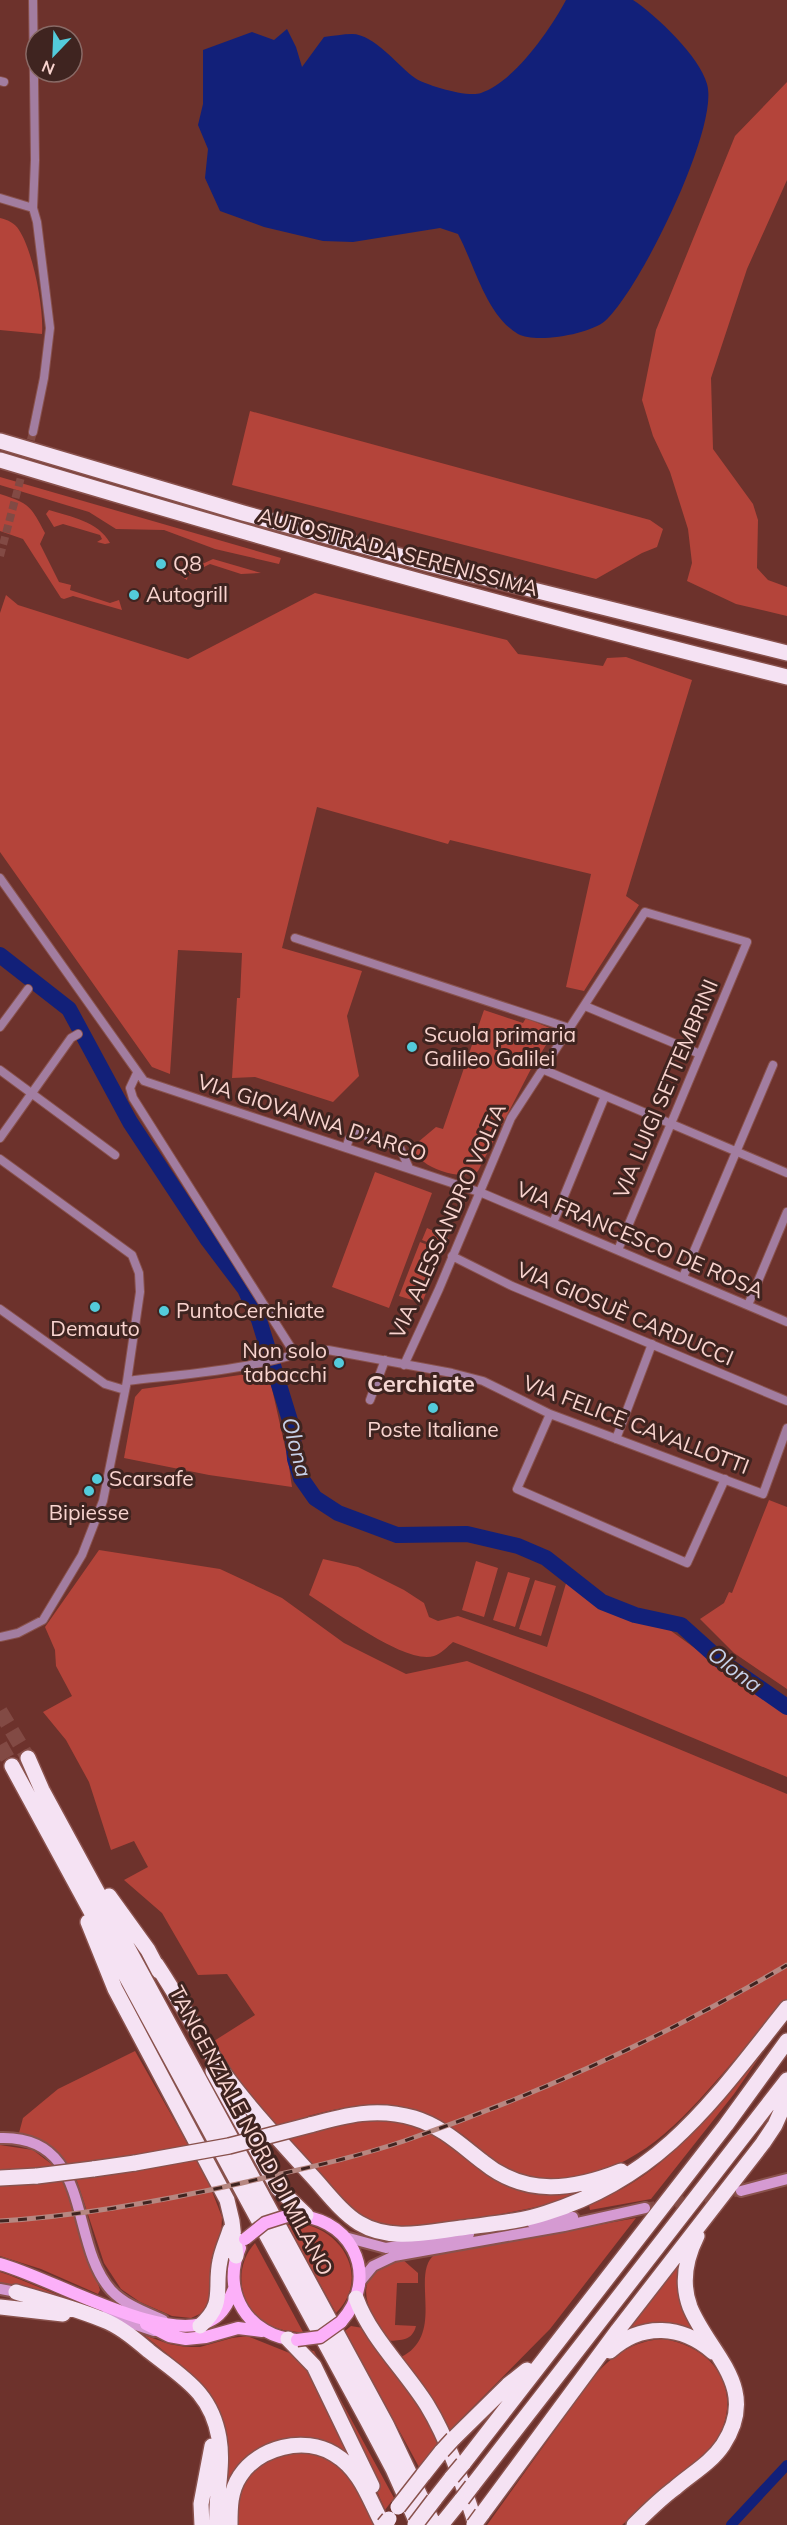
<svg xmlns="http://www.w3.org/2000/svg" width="787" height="2525" font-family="Mulish,sans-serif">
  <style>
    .green { fill: #b4443a }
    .water { fill: #122079 }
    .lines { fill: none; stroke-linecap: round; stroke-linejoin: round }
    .canal { stroke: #122079; stroke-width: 10 }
    .river { stroke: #122079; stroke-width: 16 }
    .street-tunnel { stroke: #824a44; stroke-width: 8; stroke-dasharray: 8 4; stroke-linecap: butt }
    .secondary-tunnel { stroke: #824a44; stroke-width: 10; stroke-dasharray: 10 5; stroke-linecap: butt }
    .highway-tunnel { stroke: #824a44; stroke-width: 15; stroke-dasharray: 15 8; stroke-linecap: butt }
    .street-casing { stroke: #89524d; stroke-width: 10 }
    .secondary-casing { stroke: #89524d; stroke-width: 14 }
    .primary-casing { stroke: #89524d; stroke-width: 15 }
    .highway-casing { stroke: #89524d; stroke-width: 18 }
    .street { stroke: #a27da0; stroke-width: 8 }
    .secondary { stroke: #d59ad2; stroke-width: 10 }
    .primary { stroke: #fcb0f9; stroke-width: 12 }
    .highway { stroke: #f5e2f3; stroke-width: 15 }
    .rail-casing { stroke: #b68781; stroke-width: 5 }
    .rail { stroke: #3f2420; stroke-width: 3; stroke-dasharray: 9; stroke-linecap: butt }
    .primary-bridge-casing { stroke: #89524d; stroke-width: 15; stroke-linecap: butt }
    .highway-bridge-casing { stroke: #89524d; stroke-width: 18; stroke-linecap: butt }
    .primary-bridge { stroke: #fcb0f9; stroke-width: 12 }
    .highway-bridge { stroke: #f5e2f3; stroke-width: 15 }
    .poi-dot { fill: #53cbdb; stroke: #3f2420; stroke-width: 2 }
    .labels { text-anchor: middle; stroke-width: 6; stroke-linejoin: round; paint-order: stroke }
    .street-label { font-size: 21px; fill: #f9d4cf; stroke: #3f2420 }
    .poi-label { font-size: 21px; fill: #f9d4cf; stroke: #3f2420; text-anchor: start }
    .water-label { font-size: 22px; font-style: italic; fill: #c6d0e8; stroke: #3f2420 }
    .quarter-label { font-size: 24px; font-weight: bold; fill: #f5d7d3; stroke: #3f2420 }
  </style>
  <rect width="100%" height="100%" fill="#6d322c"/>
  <path class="green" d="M787,82v98l-40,89 -36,109 2,71 40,55 5,16 -1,48 11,12 19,7v29l-51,-12 -49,-23 5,-18 -4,-34 -18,-57 -17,-36 -11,-36 14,-70 79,-194z
    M0,218c8,2 15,5 19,12 14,21 25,78 23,104l-42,-4z
    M250,411l400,109 13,9 -6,18 -15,6 -46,26 -364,-94z
    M0,477l281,81 -2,6 -64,-15 -51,-19 -48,-1 -27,-17 -89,-27z
    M0,494c30,10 30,11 45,39l-5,11 19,38 12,3 -1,5 40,13 9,-3 3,10 -49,-14 -9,3 -3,-1 -38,-59 -23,-8z
    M49,510c22,7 49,11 61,33l-5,1 -8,-2 5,-3 -2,-4 -37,-11 -9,3 -8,-13z
    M213,559l48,14 -20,1 -31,-10 -22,11 -1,5 -5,-3 -1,-3z
    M315,593l192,47 11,14 85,12 4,-8 19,-1 66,23 -66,216 13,9 -55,86 -18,-4 25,-113 -141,-34 -2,4 -131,-37 -35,141 80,23 -15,45 12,60 -26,26 -78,-25 -23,1 5,-80h3l2,-45 -64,-3 -8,124 -18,-7 -152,-215v-239l6,-18 12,10 170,54z
    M484,1010l39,13 3,-5 26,11 1,5 -21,33 -54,104c-11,10 -43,0 -54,-9 -5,-3 -9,-10 -13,-14l25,-21 7,2z
    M375,1172l57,21 -43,115 -57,-21z
    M427,1228l22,10 -4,11 -23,-9z
    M420,1242l23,9 -21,52 -23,-7z
    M268,1371l20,89 4,27 -83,-12 -85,-17 11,-61 7,-8z
    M769,1500l18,7v182l-53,-36 -34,-34 24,-16 5,-11 3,1z
    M99,1550l121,19 62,29 62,45 62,31 61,-13 320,133v206c-21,24 -42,48 -63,72 -44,50 -86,98 -157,107 -20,2 -43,1 -61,-10 -16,-9 -28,-23 -43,-34 -51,-36 -97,-35 -155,-19l5,15 49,-13 41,3 35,14 49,38 36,18 35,4 24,-3 -36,13 -108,22 -52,1 -22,-9 -17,-14 -99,-108 -34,-56 41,-26 -28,-41 -29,1 -36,-62 -38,-33 24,-13 -14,-26 -23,9 -22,-68 -23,-42 -23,-28 29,-16 -16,-30 -1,-16 -10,-23z
    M323,1559l35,8 46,23 20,13 5,14 9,4 20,-5 89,31 20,-67 51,36 49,12 120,87v62l-197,-82 -137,-53c-5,4 -12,12 -19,14 -28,9 -99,-45 -125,-61z
    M476,1561l22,7 -14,49 -22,-7z
    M508,1572l22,6 -15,49 -22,-7z
    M535,1580l21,6 -15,50 -22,-7z
    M776,2033l-42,61 -83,105 -61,11 -1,-5c25,-11 50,-24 71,-42 44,-38 79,-87 116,-130z
    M135,2051l71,125 16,41 -1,20 -9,27 -1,38 -7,10 -13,6 -19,-2 -32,-14 -19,-13 -17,-26 -29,-88 -20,-24 -23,-14 -13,-4 4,-15 35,-29z
    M0,2145l33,5 21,16 -54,5z
    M65,2180l35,110 -2,4 -57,-25 -41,-13v-70z
    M636,2218l-86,111 -100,101 -11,-21 -38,-52c46,-23 8,-83 34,-103z
    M297,2223c46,5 74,55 39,90l-49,-88z
    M255,2243l48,89c-13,0 -24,-2 -36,-8 -29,-16 -34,-57 -12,-81z
    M402,2259l16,14v10h-21l-2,42 21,1c-4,15 -14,14 -28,15 -23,-34 -40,-67 14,-82z
    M679,2263c-4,28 3,49 19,73l-75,-1z
    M0,2272l9,3 59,24 -68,-13z
    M351,2326l12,2 52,72 24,43 -20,24 -74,-136z
    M144,2335l25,9 17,3h14l32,-9 15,-2 45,18 17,17 40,86 -77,-11 -46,52 -29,-117 -11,-12z
    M663,2339c60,9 84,64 46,112l-87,74h-135l106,-148c20,-22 40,-36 70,-38z
    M307,2350l7,1 80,147 -9,12 -25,-59z
    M294,2452c47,1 61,32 83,68l-4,5h-136c-5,-40 20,-65 57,-73z"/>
  <path class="water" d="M566,0h67c23,15 67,57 74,84 13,43 -68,207 -102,237 -15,13 -69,23 -87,13 -32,-19 -43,-68 -60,-100l-18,-6 -87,14 -30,-1 -59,-14 -44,-16 -15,-33 3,-29 -10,-24 5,-21v-54l49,-18 22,8 13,-11 9,18 6,20 22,-30c9,-1 19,-3 28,-3 22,0 46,32 63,44 10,7 53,20 66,15 33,-11 69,-63 85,-93z"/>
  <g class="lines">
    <path class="canal" d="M731,2525l56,-60"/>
    <path class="river" d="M0,955l69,54 61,113 78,118 37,49 14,31 33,107 3,32 6,19 14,20 23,15 59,22 70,-1 51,12 28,12 56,44 33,13 46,10 40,36 66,46"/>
    <path class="street-tunnel" d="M0,556l33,-124"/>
    <path class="secondary-tunnel" d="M645,2208l96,-17"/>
    <path class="highway-tunnel" d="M0,1711l28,47
      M0,1745l12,21"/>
    <defs>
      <path id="street" d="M0,81l4,1
        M0,198l33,10
        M33,432l11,-54 6,-50 -13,-106 -4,-14 2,-48 -2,-160
        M0,878l144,203 338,112 305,129
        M295,938l274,90
        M585,1006l115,48
        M0,1027l28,-38
        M542,1069l245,104
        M0,1070l115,85
        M137,1073l-7,15 3,10 162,256
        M0,1138l71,-100 7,-4
        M346,1148l3,-9 7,-5h6l38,14 9,20
        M0,1159l132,96 7,18 1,19 -13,89
        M553,1223l52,-127
        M452,1256l60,30 275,115
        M683,1277l90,-212
        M748,1305l39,-93
        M0,1309l105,75 20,6
        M404,1365l35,-76 72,-171 134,-206 102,30 -129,308
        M370,1400l15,-40
        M550,1414l-33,75 170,74 38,-84
        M616,1439l36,-95
        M0,1637l18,-4 25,-13 39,-65 21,-54 24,-120c42,-5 86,-8 128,-17 25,-4 48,-14 73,-14l124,23 31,8 67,33 213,80 24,-66"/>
      <path id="secondary" d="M0,2138c94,-3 68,105 111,152 14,15 34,22 52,30
        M741,2191l46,-12
        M532,2223l41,-6
        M345,2237l41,11 83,-14
        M359,2283l14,-17 21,-10 170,-30 81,-18
        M0,2289l22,4
        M106,2315l48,16"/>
      <path id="primary" d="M287,2216c62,-5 96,59 54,106
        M240,2248c-20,44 9,89 57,92
        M0,2264c50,13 169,84 213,55 11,-6 16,-19 21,-30
        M146,2324l23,12 17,3 20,-2 32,-9 24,3"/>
      <path id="highway" d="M0,441l243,72 186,51 358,89
        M0,460c260,78 523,152 787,217
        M28,1758l14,32 344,634 48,101
        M12,1766l355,654 26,49 25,56
        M109,1896l39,54 11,21
        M88,1922l27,67 112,211 5,21 4,35
        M156,1964c25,37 46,79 72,115 25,34 55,65 83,96 15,16 30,37 48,48 31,19 69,9 102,5 29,-4 58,-6 85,-15 118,-37 168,-114 241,-205
        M213,2071l65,117 28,27
        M310,2125c36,-10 67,-18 104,-7 27,8 47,27 69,44 43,35 90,28 138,9
        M93,2169l42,-6
        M0,2178l37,-2
        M16,2292c30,9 63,17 92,30 15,7 28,18 41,29 34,27 62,41 70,87 5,29 -4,58 -2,87
        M356,2298c14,39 49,72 71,107 22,36 36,80 49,120
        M0,2307l63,7
        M200,2326c26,-22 14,-38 20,-65 2,-11 7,-21 10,-31
        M288,2339l26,27 58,120
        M610,2351c32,-29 72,-26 103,1
        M453,2439l55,-54 19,-15
        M463,2464l263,-339 61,-84
        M423,2475l19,-24
        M472,2486l315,-406
        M434,2500l18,-23
        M482,2514l136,-184 145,-187 12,-18 12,-27
        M202,2525l-1,-21 11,-58
        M230,2525c0,-17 0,-34 10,-49 19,-29 64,-40 94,-22 27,16 35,45 49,71
        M441,2525l21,-26
        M634,2525c13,-13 26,-26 41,-37 16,-14 36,-25 48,-43 38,-58 -14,-91 -33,-138 -9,-24 -4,-49 7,-71"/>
    </defs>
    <use href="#street" class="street-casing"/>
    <use href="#secondary" class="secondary-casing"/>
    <use href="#primary" class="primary-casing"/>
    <use href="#highway" class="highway-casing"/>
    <use href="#street" class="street"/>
    <use href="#secondary" class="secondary"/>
    <use href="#primary" class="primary"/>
    <use href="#highway" class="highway"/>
    <defs>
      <path id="rail" d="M0,2221c82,-5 162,-20 242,-38 54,-13 109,-24 162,-42 133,-46 262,-105 383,-176"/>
    </defs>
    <use href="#rail" class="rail-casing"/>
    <use href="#rail" class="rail"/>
    <defs>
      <path id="primary-bridge" d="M245,2239l20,-16 22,-7
        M297,2340l23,-3 21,-15"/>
      <path id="highway-bridge" d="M135,2163l94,-17 81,-21
        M37,2176l56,-7
        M442,2451l11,-12
        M452,2477l11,-13
        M462,2499l10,-13
        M398,2507l25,-32
        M384,2525l5,-6
        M415,2525l19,-25
        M474,2525l8,-11"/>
    </defs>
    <use href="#primary-bridge" class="primary-bridge-casing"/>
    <use href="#highway-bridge" class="highway-bridge-casing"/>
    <use href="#primary-bridge" class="primary-bridge"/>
    <use href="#highway-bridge" class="highway-bridge"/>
  </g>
  <g class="poi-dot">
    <circle cx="161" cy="564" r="6"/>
    <circle cx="134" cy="595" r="6"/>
    <circle cx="412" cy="1047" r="6"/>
    <circle cx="95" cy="1307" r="6"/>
    <circle cx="164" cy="1311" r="6"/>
    <circle cx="339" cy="1363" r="6"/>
    <circle cx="433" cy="1408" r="6"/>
    <circle cx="97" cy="1479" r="6"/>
    <circle cx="89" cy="1491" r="6"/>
  </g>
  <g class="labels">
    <g class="street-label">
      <text transform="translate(398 552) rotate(15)" y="7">AUTOSTRADA SERENISSIMA</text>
      <text transform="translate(666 1089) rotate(-67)" y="7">VIA LUIGI SETTEMBRINI</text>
      <text transform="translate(312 1118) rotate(18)" y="7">VIA GIOVANNA D'ARCO</text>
      <text transform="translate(448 1221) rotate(-66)" y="7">VIA ALESSANDRO VOLTA</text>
      <text transform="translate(640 1240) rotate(23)" y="7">VIA FRANCESCO DE ROSA</text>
      <text transform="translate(625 1314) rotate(23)" y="7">VIA GIOSUÈ CARDUCCI</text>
      <text transform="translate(636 1425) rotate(21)" y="7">VIA FELICE CAVALLOTTI</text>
      <text transform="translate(251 2131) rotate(62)" y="7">TANGENZIALE NORD DI MILANO</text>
    </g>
    <g class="poi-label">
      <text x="173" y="571">Q8</text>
      <text x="146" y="602">Autogrill</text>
      <text x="424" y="1042">Scuola primaria<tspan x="424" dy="24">Galileo Galilei</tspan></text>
      <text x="176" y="1318">PuntoCerchiate</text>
      <text x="95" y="1336" text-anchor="middle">Demauto</text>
      <text x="327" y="1358" text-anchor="end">Non solo<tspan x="327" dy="24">tabacchi</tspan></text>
      <text x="433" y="1437" text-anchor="middle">Poste Italiane</text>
      <text x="109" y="1486">Scarsafe</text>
      <text x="89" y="1520" text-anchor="middle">Bipiesse</text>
    </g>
    <g class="water-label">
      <text transform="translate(297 1447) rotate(75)" y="8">Olona</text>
      <text transform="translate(735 1669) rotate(37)" y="8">Olona</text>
    </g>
    <g class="quarter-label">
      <text x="421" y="1392">Cerchiate</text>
    </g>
  </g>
  <g transform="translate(54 54) rotate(203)"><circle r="28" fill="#3f2420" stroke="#896a66" stroke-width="1.5"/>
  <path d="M0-4.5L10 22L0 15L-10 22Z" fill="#53cbdb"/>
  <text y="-9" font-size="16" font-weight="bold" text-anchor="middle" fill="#f9d4cf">N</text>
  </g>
</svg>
